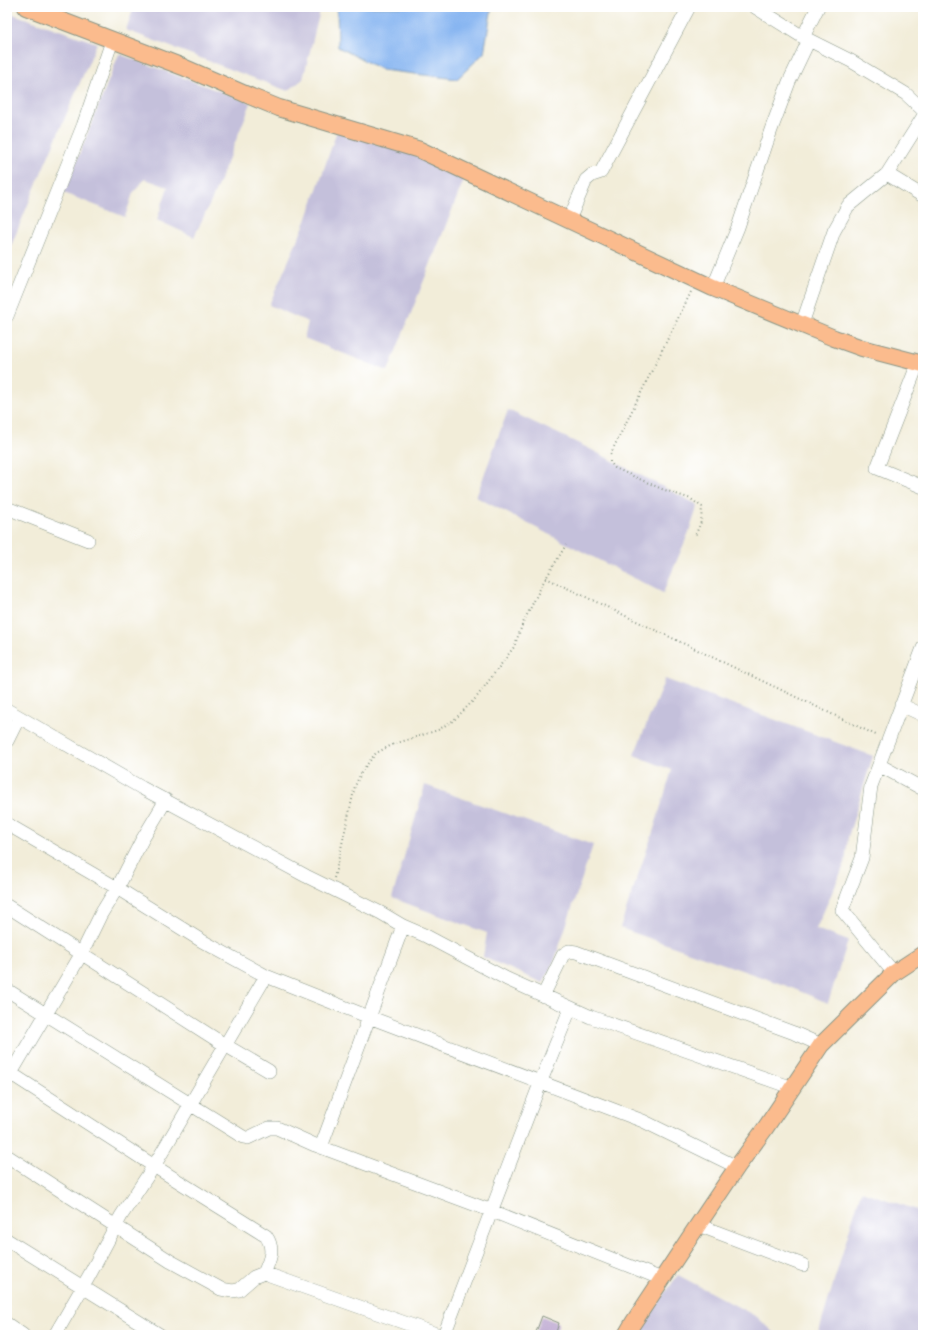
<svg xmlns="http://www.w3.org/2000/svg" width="930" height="1342" font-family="'IM FELL Double Pica',serif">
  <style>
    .industrial { fill: #c4c0db }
    .water { fill: #87b5f1; stroke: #537992 }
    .building { fill: #b59ecb }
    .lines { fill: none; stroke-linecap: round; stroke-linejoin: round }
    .minor-casing { stroke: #889586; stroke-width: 14 }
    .major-casing { stroke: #889586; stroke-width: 18 }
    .path { stroke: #889586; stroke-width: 2; stroke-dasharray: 1 3; stroke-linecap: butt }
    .minor { stroke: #fff; stroke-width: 13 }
    .major { stroke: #fbbb8d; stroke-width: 16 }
  </style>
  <rect width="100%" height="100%" fill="#fff"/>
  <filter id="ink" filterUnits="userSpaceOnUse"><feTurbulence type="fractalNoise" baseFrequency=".025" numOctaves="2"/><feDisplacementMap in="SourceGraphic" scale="8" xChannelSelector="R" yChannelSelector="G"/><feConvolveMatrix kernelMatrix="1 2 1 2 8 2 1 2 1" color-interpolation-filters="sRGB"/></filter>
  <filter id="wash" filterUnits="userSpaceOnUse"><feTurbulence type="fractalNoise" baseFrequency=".012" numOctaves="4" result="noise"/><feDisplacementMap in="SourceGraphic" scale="16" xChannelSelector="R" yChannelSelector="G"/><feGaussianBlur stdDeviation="0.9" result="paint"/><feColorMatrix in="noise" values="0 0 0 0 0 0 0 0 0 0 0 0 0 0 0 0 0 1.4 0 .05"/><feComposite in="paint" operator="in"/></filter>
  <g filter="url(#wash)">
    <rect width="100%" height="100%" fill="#f2edd9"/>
    <path class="industrial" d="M134,7h187l-18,72 -15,12 -162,-61z
      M7,12l90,31 -58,135 -31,75 -1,-1z
      M119,54l132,49 -38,94 -19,40 -37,-17 11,-33 -23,-8 -12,14 -8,24 -61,-24z
      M337,131l79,24 49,22 -77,194 -84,-33 4,-16 -39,-17 37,-84z
      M508,410l82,39 108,56 -9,27 -26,61 -187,-96z
      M665,679l208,77 -25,81 -3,26 -29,66 32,12 -20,62 -41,-17 -167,-58 34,-99 18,-59 -38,-15z
      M425,785l168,60 -38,114 -12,24 -60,-26 4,-24 -95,-35z
      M861,1191l62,21v123h-105z
      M678,1275l79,42 20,18h-142z"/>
    <path class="water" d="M337,7h155l-8,46 -27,26 -75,-9 -44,-23z"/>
    <g id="blocks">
      <path class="building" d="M542,1316l17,7 -4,12h-20z"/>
    </g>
  </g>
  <g filter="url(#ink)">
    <use href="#blocks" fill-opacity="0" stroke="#889586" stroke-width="1"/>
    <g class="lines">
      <defs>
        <path id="minor" d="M755,7l48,30 48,24 55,33 17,16
          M803,37l15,-30
          M887,174l36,22
          M569,220l17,-40 6,-5 9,-3 88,-165
          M713,288l25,-61 33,-97 18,-48 20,-42
          M7,316l76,-190 29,-85
          M802,324l32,-93 14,-25 39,-32 36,-57
          M918,363l-41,105 46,19
          M7,508l81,32
          M901,705l22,10
          M7,710l135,78 164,88 75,37 22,13 21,9 83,44 84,38 202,71
          M7,741l12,-24
          M879,765l44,24
          M7,824l110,64 85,53 64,35 103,41 274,104 94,46
          M7,906l218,139 44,26
          M894,973l-52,-63 20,-52 9,-72 52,-138
          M7,990l236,147 5,1 21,-10h8l38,17 177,66 170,68
          M543,996l20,-41 6,-4 7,1 218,81 27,12
          M7,1071l147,95 112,70c9,13 4,24 -2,37
          M7,1080l75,-127 19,-39 19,-31 22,-43 24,-40
          M321,1147l82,-221
          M7,1156l163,105 51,28 11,2 7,-1 15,-13 10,-4 175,62
          M698,1225l105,40
          M7,1240l153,95
          M7,1324l16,11
          M55,1335l34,-59 32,-60 33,-50 112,-190
          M444,1335l97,-254 29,-72"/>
        <path id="major" d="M26,7l157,60 69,30 27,11 141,42 293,138 121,50 28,10 61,16
          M626,1335l7,-12 65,-98 39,-58 27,-37 57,-85 73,-72 29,-19"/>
      </defs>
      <use href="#minor" class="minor-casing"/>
      <use href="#major" class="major-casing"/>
      <path class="path" d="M691,292l-81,163v7l5,6 47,21 29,10 11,8 -1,15 -6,14
        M546,578l332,158
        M334,878l6,-25 15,-67 7,-15 14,-18 18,-9 44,-14 16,-10 22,-22 38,-51 9,-24 20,-40 23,-38"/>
      <use href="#minor" class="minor"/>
      <use href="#major" class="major"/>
    </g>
  </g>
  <rect width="930" height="1342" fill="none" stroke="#fff" stroke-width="24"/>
</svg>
